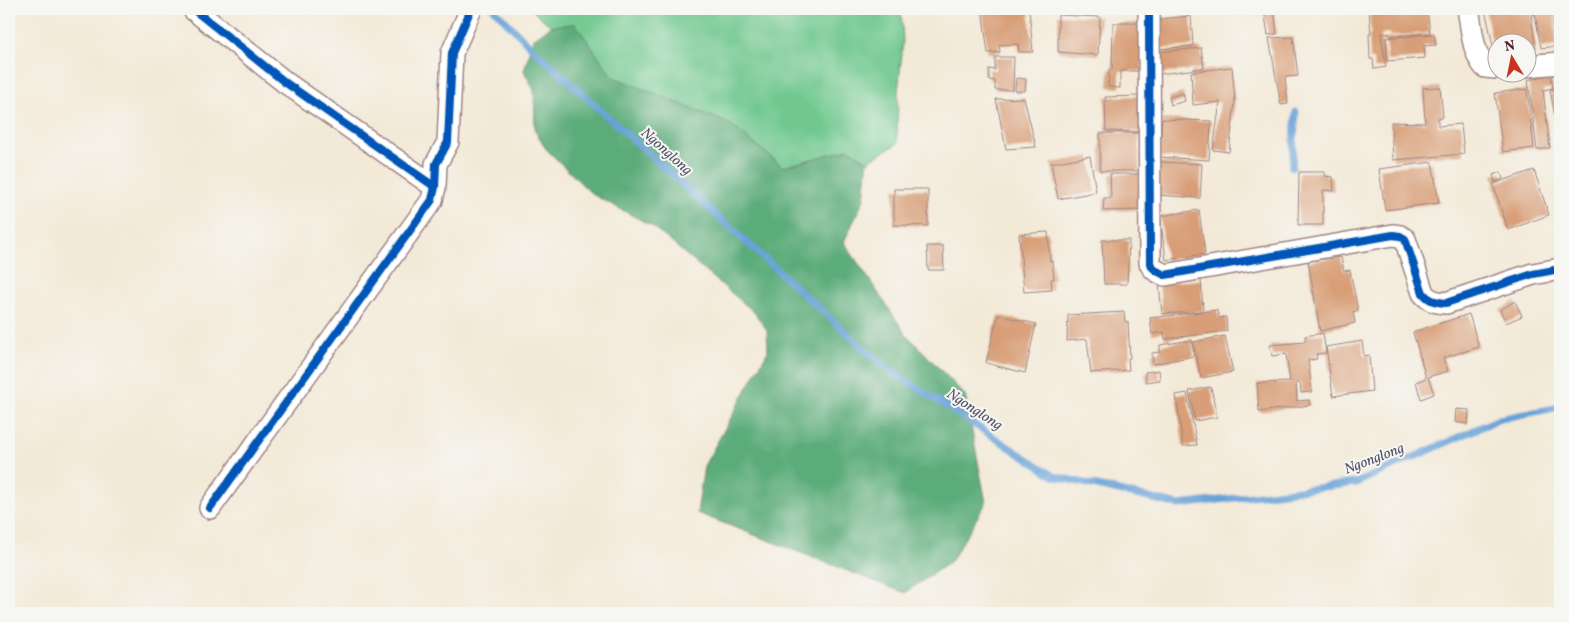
<svg xmlns="http://www.w3.org/2000/svg" width="1569" height="622" font-family="Vollkorn,serif">
  <style>
    .green { fill: #70c88e; stroke: #5d745c }
    .forest { fill: #5cac79; stroke: #536652 }
    .lines { fill: none; stroke-linecap: round; stroke-linejoin: round }
    .stream { stroke: #68a2d8; stroke-width: 7 }
    .building { fill: #d89e77 }
    .minor-casing { stroke: #9e8481; stroke-width: 24 }
    .minor { stroke: #fff; stroke-width: 21 }
    .cycleway-casing { stroke: #f6f6f2; stroke-width: 11 }
    .cycleway { stroke: #0057b8; stroke-width: 8 }
    .labels { text-anchor: middle; stroke-width: 4; stroke-linejoin: round; paint-order: stroke }
    .water-label { font-size: 15px; font-style: italic; fill: #565370; stroke: #f6f6f2 }
  </style>
  <rect width="100%" height="100%" fill="#f6f6f2"/>
  <filter id="ink" filterUnits="userSpaceOnUse"><feTurbulence type="fractalNoise" baseFrequency=".02" numOctaves="2"/><feDisplacementMap in="SourceGraphic" scale="10" xChannelSelector="R" yChannelSelector="G"/><feConvolveMatrix kernelMatrix="1 2 1 2 8 2 1 2 1" color-interpolation-filters="sRGB"/></filter>
  <filter id="wash" filterUnits="userSpaceOnUse"><feTurbulence type="fractalNoise" baseFrequency=".0096" numOctaves="4" result="noise"/><feDisplacementMap in="SourceGraphic" scale="20" xChannelSelector="R" yChannelSelector="G"/><feGaussianBlur stdDeviation="1.12" result="paint"/><feColorMatrix in="noise" values="0 0 0 0 0 0 0 0 0 0 0 0 0 0 0 0 0 1.4 0 .05"/><feComposite in="paint" operator="in"/></filter>
  <g filter="url(#wash)">
    <rect width="100%" height="100%" fill="#f3e9d7"/>
    <path class="green" d="M531,9h370l2,32 -5,52 -1,51 -29,17 -19,-12 -66,18 -53,-43 -117,-47 -38,-53 -24,2z"/>
    <path class="forest" d="M575,24l38,53 117,47 53,43 66,-18 19,12 -4,38 -20,43 62,92 59,61 21,108 -35,58 -46,32 -208,-80 7,-47 64,-115 -1,-21 -13,-18 -102,-86 -60,-32 -46,-45 -11,-18 -1,-41 -10,-19 9,-32 18,-13z"/>
    <g class="lines">
      <path class="stream" d="M494,9l37,38 351,318 172,111 125,29 177,-22 143,-64 61,-12
        M1292,167l4,-55"/>
    </g>
    <g id="blocks">
      <path class="building" d="M982,9h47l4,43h-14l-1,-8 -19,1 1,7 -12,1z
        M1264,9h10l3,25 -9,1z
        M1369,9h58l3,24 -41,3v-3l-8,1 5,33 -12,2 -1,-10h-3l-1,-25h2z
        M1485,9h69l3,37 -16,2 -6,-34 -4,1 5,33 -10,2v-8h-30v13h-1z
        M1555,9h5v29h-2z
        M1058,15l42,2 -2,38 -40,-3z
        M1191,16l2,30 -33,3 -2,-30z
        M1113,23h29v48h-22v17l-12,-1 1,-18 3,1z
        M1434,34l2,11 -12,1 1,12 -38,3 -1,-23z
        M1293,37l5,39 -13,1 3,27 -7,1 -12,-67z
        M1201,48l3,20 -44,6 -2,-22z
        M995,57h19l-1,33h-18v-9l-6,-1v-11l6,1z
        M1232,67l3,34 -6,51 -16,-2 7,-48 -27,3 -2,-33z
        M1551,74l2,14 -10,2 7,58 -13,2 -9,-70z
        M1016,78l10,1 -1,12h-10z
        M1440,87l3,30 -5,1v8l23,-2 3,30 -71,6 -2,-38 34,1 -2,-35z
        M1560,88v49h-1l-9,-47z
        M1527,89l7,59 -31,4 -8,-59z
        M1183,93l2,8 -14,4 -2,-8z
        M1140,96v36l-34,-1 -1,-34z
        M1024,98l12,49 -30,2 -10,-50z
        M1162,119l49,2 -2,39 -50,-3z
        M1100,133h39v38h-39z
        M1090,156l6,36 -38,7 -7,-36z
        M1159,162l43,2 -2,34 -43,-3z
        M1432,162l7,41 -54,7 -6,-41z
        M1534,170l15,45 -41,15 -15,-46z
        M1299,172h26v4l8,1 1,14 -11,-1v35h-25z
        M1501,172l2,7 -8,3 -2,-7z
        M1110,174h30l1,36 -38,1 1,-13h7z
        M894,189h34v37l-34,-1z
        M1199,210l6,44 -39,6 -6,-44z
        M1048,232l2,29h2l2,18h-3l1,11 -28,2 -5,-58z
        M1102,240h27l-2,44h-23z
        M927,246h16l1,24h-16z
        M1341,257l3,14 6,-1 8,41 -5,1 2,11 -35,8 -12,-70z
        M1201,280l2,31 -41,3 -3,-31z
        M1515,301l7,15 -16,7 -6,-13z
        M1217,310l2,8 7,-1 1,14 -62,8 -1,-7 -12,2 -2,-16z
        M1124,312l1,10h3l2,36h-2l1,12 -38,3 -4,-34 -20,2 1,-26z
        M1469,314l10,33 -36,11 5,13 -20,6 6,17 -13,5 -5,-17 10,-4 -13,-46z
        M998,315l38,9 -11,49 -39,-10z
        M1323,333l3,20 -10,1 1,5 -9,1 4,32 -11,1 -1,-10h-4l1,18 12,-1 1,5 -51,7 -2,-29 33,-1 -4,-28 -14,2 -2,-11 35,-3v-6z
        M1225,336l8,36 -32,6 -8,-36z
        M1192,340l2,16 -41,8 -1,-11 8,-1v-7z
        M1362,341l2,15 5,-1 3,36 -39,5 -7,-49z
        M1159,370l1,10 -14,2 -1,-10z
        M1211,387l6,30 -22,4 -6,-30z
        M1187,393l10,52 -14,1 -7,-51z
        M1456,409l13,1 -1,14 -13,-2z"/>
    </g>
  </g>
  <g filter="url(#ink)">
    <use href="#blocks" fill-opacity="0" stroke="#9e8481" stroke-width="1"/>
    <g class="lines">
      <defs>
        <path id="minor" d="M193,9l93,74 149,104
          M1149,9l1,254c3,7 8,9 15,12l228,-40 7,1 5,3 18,54c6,8 13,9 23,10l87,-29 27,-5
          M1468,9c4,19 4,43 17,58l11,1
          M1526,66l34,-3
          M210,508l222,-308 3,-13 1,-23 12,-22 4,-89 19,-44"/>
      </defs>
      <use href="#minor" class="minor-casing"/>
      <use href="#minor" class="minor"/>
      <defs>
        <path id="cycleway" d="M193,9l93,74 149,104
          M1149,9l1,254c3,7 8,9 15,12l228,-40 7,1 5,3 18,54c6,8 13,9 23,10l87,-29 27,-5
          M210,508l222,-308 3,-13 1,-23 12,-22 4,-89 19,-44"/>
      </defs>
      <use href="#cycleway" class="cycleway-casing"/>
      <use href="#cycleway" class="cycleway"/>
    </g>
  </g>
  <g class="labels">
    <g class="water-label">
      <text transform="translate(667 151) rotate(42)" y="5">Ngonglong</text>
      <text transform="translate(975 409) rotate(33)" y="5">Ngonglong</text>
      <text transform="translate(1374 458) rotate(-21)" y="5">Ngonglong</text>
    </g>
  </g>
  <rect width="1569" height="622" fill="none" stroke="#f6f6f2" stroke-width="30"/>
  <g transform="translate(1512 58) rotate(350)"><circle r="24" fill="#f6f6f2" stroke="#b1a0a2"/>
  <path d="M0-4L9 19L0 12L-9 19Z" fill="#c8321e"/>
  <text y="-8" font-size="14" font-weight="bold" text-anchor="middle" fill="#4a1f2b">N</text>
  </g>
</svg>
